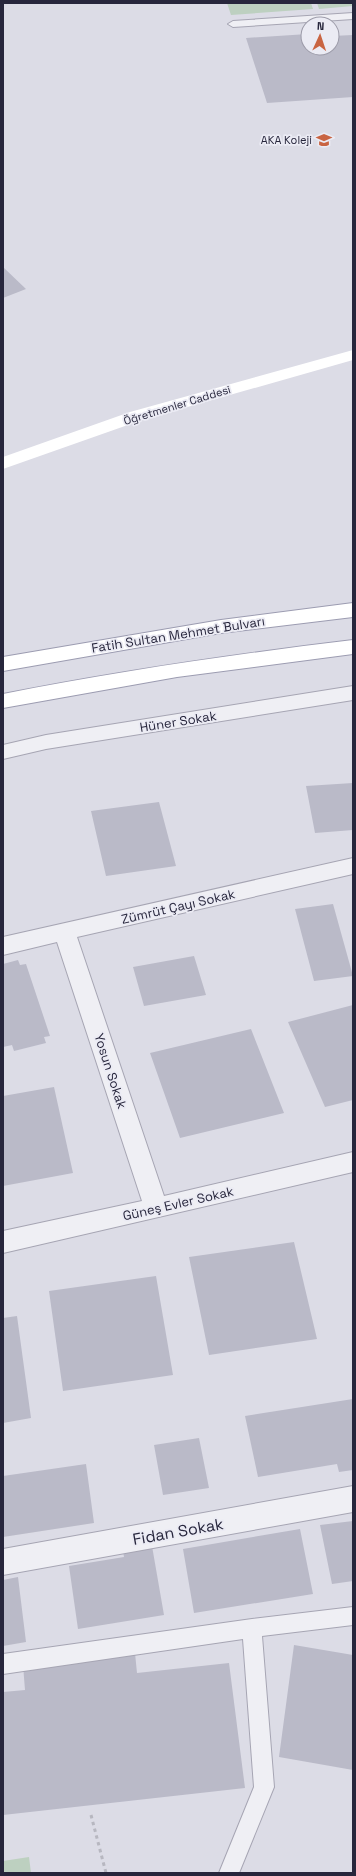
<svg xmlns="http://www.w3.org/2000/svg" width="356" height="1876" font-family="'Space Grotesk',sans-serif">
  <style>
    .green { fill: #bdd0c0 }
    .building { fill: #babac8 }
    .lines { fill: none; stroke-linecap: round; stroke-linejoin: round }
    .service-casing { stroke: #a6a5b3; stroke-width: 2 }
    .minor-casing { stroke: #a6a5b3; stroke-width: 2 }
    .primary-casing { stroke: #9c9cb1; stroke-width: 2 }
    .path { stroke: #b7b7c0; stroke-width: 3; stroke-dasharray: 3.5 3.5; stroke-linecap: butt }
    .service { fill: #efeff4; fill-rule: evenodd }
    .minor { fill: #efeff4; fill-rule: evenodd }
    .secondary { fill: #fff; fill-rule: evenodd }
    .primary { fill: #fff; fill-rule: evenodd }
    .labels { text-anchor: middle; stroke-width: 3.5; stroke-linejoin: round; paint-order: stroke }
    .far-poi-label { font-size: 11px; fill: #27263c; stroke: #ebebf4; text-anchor: end }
    .far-street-label { font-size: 11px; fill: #27263c; stroke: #ebebf4 }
    .street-label { font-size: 13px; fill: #27263c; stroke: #ebebf4 }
    .near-street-label { font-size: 16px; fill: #27263c; stroke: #ebebf4 }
  </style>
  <rect width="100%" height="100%" fill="#dcdce6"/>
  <path class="green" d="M227,3h84l2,6 -82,6z
    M317,3h36v3l-34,3z
    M29,1857l2,16h-28v-12z"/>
  <path class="building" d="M308,34v14h24v-12l21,-1v62l-86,6 -21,-65z
    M3,267l23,22 -23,9z
    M353,783v47l-38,3 -9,-47z
    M159,802l17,64 -70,10 -15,-65z
    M333,904l20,72 -39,5 -19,-72z
    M194,956l12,39 -62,11 -11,-39z
    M18,960l2,5 6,-1 24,72 -6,1 2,6 -32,8 -2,-6 -9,2v-83z
    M353,1005v95l-28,7 -37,-85z
    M251,1029l33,84 -104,25 -30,-85z
    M54,1087l19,86 -70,13v-90z
    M294,1242l23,97 -108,16 -20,-98z
    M156,1276l17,99 -110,16 -14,-100z
    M17,1316l14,102 -28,5v-105z
    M353,1399v71l-14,2 -2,-8 -79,13 -13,-61z
    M199,1438l10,50 -46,7 -9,-50z
    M86,1464l8,59 -91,14v-61z
    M353,1521v60l-21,3 -12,-59z
    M300,1529l13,65 -119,19 -11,-64z
    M152,1546l12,69 -86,14 -9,-63 55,-9 -1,-6z
    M18,1577l8,65 -23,4v-66z
    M294,1645l59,10v115l-74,-13z
    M135,1653l2,20 92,-10 16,125 -242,27v-123l22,-2 -2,-25z"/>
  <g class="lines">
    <defs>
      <path id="service" d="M353,13v6l-120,8 -5,-3 5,-3z
        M353,1607v18l-91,11 12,151 -35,86h-20l35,-86 -11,-148 -240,35v-20l249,-35z"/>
      <path id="minor" d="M353,686v14l-307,49 -43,10v-14l43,-10z
        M353,858v16l-276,63 87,259 189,-44v20l-350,81v-22l139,-30 -85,-259 -54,13v-18z
        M353,1486v26l-350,63v-26z"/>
      <path id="primary" d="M353,603v14l-132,16 -218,38v-14l218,-37z
        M353,640v14l-176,23 -174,31v-14c116,-23 233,-40 350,-54z"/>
    </defs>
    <use href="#service" class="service-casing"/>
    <use href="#minor" class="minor-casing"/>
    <use href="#primary" class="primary-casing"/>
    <path class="path" d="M91,1815l15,58"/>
    <use href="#service" class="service"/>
    <use href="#minor" class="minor"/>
    <path class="secondary" d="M353,350v10l-211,60 -139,49v-12l127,-45z"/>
    <use href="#primary" class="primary"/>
  </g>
  <defs>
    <symbol id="school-bare" viewBox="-9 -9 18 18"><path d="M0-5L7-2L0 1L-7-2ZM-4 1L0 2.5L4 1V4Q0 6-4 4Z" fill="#c96442" stroke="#ebebf4" stroke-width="2.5" paint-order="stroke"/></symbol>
  </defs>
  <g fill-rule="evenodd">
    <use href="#school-bare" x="313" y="129" width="22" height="22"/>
  </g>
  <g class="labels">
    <g class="far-poi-label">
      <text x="312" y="144">AKA Koleji</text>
    </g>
    <g class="far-street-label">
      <text transform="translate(177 405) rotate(-17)" y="4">Öğretmenler Caddesi</text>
    </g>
    <g class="street-label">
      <text transform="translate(178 634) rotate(-9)" y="5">Fatih Sultan Mehmet Bulvarı</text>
      <text transform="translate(178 721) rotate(-9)" y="5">Hüner Sokak</text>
      <text transform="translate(178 906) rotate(-13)" y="5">Zümrüt Çayı Sokak</text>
      <text transform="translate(111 1071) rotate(72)" y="5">Yosun Sokak</text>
      <text transform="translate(178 1203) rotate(-13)" y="5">Güneş Evler Sokak</text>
    </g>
    <g class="near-street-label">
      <text transform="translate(178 1531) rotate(-10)" y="6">Fidan Sokak</text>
    </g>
  </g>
  <rect width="356" height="1876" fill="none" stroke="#27263c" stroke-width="8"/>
  <g transform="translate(320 36) rotate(3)"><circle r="19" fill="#ebebf4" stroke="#9d9caa"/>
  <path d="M0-3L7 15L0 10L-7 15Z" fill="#c96442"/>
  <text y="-6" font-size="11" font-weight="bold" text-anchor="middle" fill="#27263c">N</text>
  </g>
</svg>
